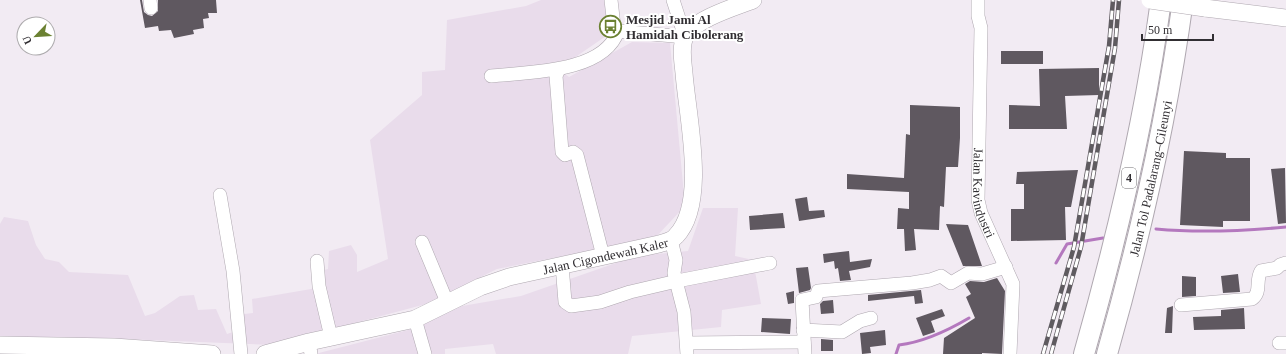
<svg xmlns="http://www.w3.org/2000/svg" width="1286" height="354" font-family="'Times New Roman',serif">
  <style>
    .built { fill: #e9dceb }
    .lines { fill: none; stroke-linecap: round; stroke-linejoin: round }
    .stream { stroke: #b478be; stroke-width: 3 }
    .building { fill: #5f5860 }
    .minor-casing { stroke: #afa8b0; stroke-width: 14 }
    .major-casing { stroke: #afa8b0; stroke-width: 18 }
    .highway-casing { stroke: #afa8b0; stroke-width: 22 }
    .minor { stroke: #fff; stroke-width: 13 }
    .major { stroke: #fff; stroke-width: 17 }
    .highway { stroke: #fff; stroke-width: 20 }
    .rail-casing { stroke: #5f5b60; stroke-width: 4.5 }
    .rail { stroke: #fff; stroke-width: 3; stroke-dasharray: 9; stroke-linecap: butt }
    .major-bridge-casing { stroke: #afa8b0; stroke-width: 18; stroke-linecap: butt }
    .major-bridge { stroke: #fff; stroke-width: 17 }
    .labels { text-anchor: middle; stroke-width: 4; stroke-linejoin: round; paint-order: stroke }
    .shield { fill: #fff; stroke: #6f6d70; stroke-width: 1 }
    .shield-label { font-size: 12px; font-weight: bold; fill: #312e32 }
    .poi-label { font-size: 13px; font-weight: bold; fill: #312e32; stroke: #fff; text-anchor: start }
    .street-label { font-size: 13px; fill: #312e32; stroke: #fff }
  </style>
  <rect width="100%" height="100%" fill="#f2ebf3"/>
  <path class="built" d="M541,0h63l5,34 -51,35 11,8 63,-35 38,1 15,163 -30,32 -158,31 -71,35 -153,41 -150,-6h-123v-115l4,-7 24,4 8,24 9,14 14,3 10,10 59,3 17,41 10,-3 25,-17 14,-1 4,15 18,-1 11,25 9,-3v-16l17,-2 -1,-14 65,-11 3,-17 8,-2 1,-18 22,-6 6,10v17l31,-13 -18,-119 52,-45v-23l23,-2 2,-50 79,-14z
    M703,208h35l-3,48 18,4 8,44 -39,6 -1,17 -89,9 -4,18h-132l-3,-10 -48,5v5h-130l97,-25 50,-23 59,-10 115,-40 52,-5z"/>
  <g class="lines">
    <path class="stream" d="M1156,229c43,4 87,2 130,-2
      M1056,263l11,-19 36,-6
      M896,354l3,-9c25,-3 48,-14 70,-27"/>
  </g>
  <path class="building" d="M140,0h2l2,12 4,3 4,1 6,-5v-11h58l1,13h-9l1,5 -6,1 1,9 -11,2 1,4 -20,4 -3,-8 -12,1 -1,-5 -13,2z
    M1001,51h42v13h-42z
    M1099,68v27l-34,1 2,33h-58v-24l31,1 -1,-37z
    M910,105l50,2v31l-2,29h-12l-2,40 -4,-1 -1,24 -25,-1 2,21 -11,1 -1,-22h-7l1,-21 11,1v-17l-62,-3v-15l57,4 2,-44 4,1z
    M1184,151l42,2v5h24v63h-27v6l-43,-2z
    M1285,168l1,55 -8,1 -7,-55z
    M1078,170l-7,37h-6l1,33 -55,1v-32h13v-25h-8l1,-12z
    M807,197l2,14 15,-1 1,7 -26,4 -4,-22z
    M783,213l2,15 -35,2 -1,-14z
    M946,224l22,1 14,41h-19z
    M849,251l1,11 22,-3 -2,8 -21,4 2,9 -11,1 -2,-13 -3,1 -1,-8 -10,2 -1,-9z
    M808,267l3,21 -1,2 -11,3 -3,-25z
    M1238,274l2,18 -17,1 -2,-17z
    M1182,276l14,1v19l-14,1z
    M997,278l8,13 -3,63 -20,-1v1h-39l1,-16 31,-20 -9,-21 5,-3 -6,-10 5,-3 14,1z
    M921,290l2,13 -8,1 -1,-8 -46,5v-6z
    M794,291v12l-6,1 -2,-11z
    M833,300l1,13 -13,1 -1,-10 3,-3z
    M1173,306l-1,27h-7l2,-25z
    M1244,308l1,21 -51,1 -1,-13 28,-1v-6z
    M942,309l3,7 -14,5 4,11 -12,4 -7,-18z
    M762,318l29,1 -1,15 -29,-2z
    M885,330l1,15 -16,2 1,6 -9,1 -2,-21z
    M821,339l12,1v11h-12z"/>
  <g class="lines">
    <defs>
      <g id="minor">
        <path d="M150,0l1,8"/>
        <path d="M611,0l3,26 4,5 67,6 -12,-37"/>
        <path id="s1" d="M978,0v16l3,12 -3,172 3,13 32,71 -3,70"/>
        <path d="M559,69l-3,7 6,76 3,3 8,-3 4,3 26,101"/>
        <path d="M491,76c37,-4 113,-3 127,-45"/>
        <path d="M220,195l13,76 8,83"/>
        <path d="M671,240l5,20 -2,13 10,39 3,42"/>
        <path d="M422,242l25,60"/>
        <path d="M317,261l2,25 12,51"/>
        <path d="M562,265l3,37 6,4 29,-4 30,-10 47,-11 93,-18"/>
        <path d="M1181,305l71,-6c10,-7 3,-18 9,-28l16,-3 3,-3 6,-2"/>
        <path d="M415,319l10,35"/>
        <path d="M803,330l39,2 18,-11 11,-3"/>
        <path d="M309,342l2,12"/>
        <path d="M687,343l117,-1"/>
        <path d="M1279,343h7"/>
        <path d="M805,354l-3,-54 14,-3 2,-6 94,-8 18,-3 11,-4 10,7 17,-10 14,1 24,-7"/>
      </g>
      <g id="major">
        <path d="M1205,8l81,10"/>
        <path d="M0,345l114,2 98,7"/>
        <path id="s2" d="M265,354l44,-12 106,-23 65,-32 29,-10 150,-33c6,-2 13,-3 17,-8 32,-33 11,-121 8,-163 -1,-11 -4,-26 1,-36 9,-18 50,-30 68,-37"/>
      </g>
      <g id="highway">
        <path d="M1084,354c33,-116 61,-234 77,-354"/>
        <path id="s3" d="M1107,354c33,-116 60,-235 76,-354"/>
      </g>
    </defs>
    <use href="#minor" class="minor-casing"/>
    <use href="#major" class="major-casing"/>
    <use href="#highway" class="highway-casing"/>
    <use href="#minor" class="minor"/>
    <use href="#major" class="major"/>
    <use href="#highway" class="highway"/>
    <defs>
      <path id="rail" d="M1043,354l31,-107 35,-201 4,-46
        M1051,354l30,-107 34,-199 4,-48"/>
    </defs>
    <use href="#rail" class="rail-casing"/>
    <use href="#rail" class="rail"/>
    <defs>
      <path id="major-bridge" d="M1150,0l55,8"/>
    </defs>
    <use href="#major-bridge" class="major-bridge-casing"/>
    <use href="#major-bridge" class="major-bridge"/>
  </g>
  <defs>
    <symbol id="bus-ring" viewBox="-11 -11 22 22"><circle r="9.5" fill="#fff" stroke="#6b8132" stroke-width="1.5"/><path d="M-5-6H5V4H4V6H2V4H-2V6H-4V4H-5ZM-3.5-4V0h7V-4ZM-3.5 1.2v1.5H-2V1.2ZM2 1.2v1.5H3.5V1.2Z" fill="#6b8132"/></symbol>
  </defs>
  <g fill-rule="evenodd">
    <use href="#bus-ring" x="598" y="14" width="25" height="25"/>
  </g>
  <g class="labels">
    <rect class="shield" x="1122" y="168" width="14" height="20" rx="3"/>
    <g class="shield-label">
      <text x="1129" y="182">4</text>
    </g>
    <g class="poi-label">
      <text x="626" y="24">Mesjid Jami Al<tspan x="626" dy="15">Hamidah Cibolerang</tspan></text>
    </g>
    <g class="street-label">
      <text dy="5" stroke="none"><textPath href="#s3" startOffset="181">Jalan Tol Padalarang–Cileunyi</textPath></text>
      <text dy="5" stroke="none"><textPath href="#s1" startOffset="194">Jalan Kavindustri</textPath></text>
      <text dy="5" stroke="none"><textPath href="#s2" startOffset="356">Jalan Cigondewah Kaler</textPath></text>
    </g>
  </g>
  <g transform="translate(36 36) rotate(245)"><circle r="19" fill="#ffffff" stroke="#adabad"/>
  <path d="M0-3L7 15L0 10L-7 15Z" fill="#6b8132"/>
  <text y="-6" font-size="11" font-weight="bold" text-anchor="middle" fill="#312e32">U</text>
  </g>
  <path d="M1142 34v6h71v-6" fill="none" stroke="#312e32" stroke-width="2"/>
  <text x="1148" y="34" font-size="12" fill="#312e32" stroke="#ffffff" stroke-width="3" paint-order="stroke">50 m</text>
</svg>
